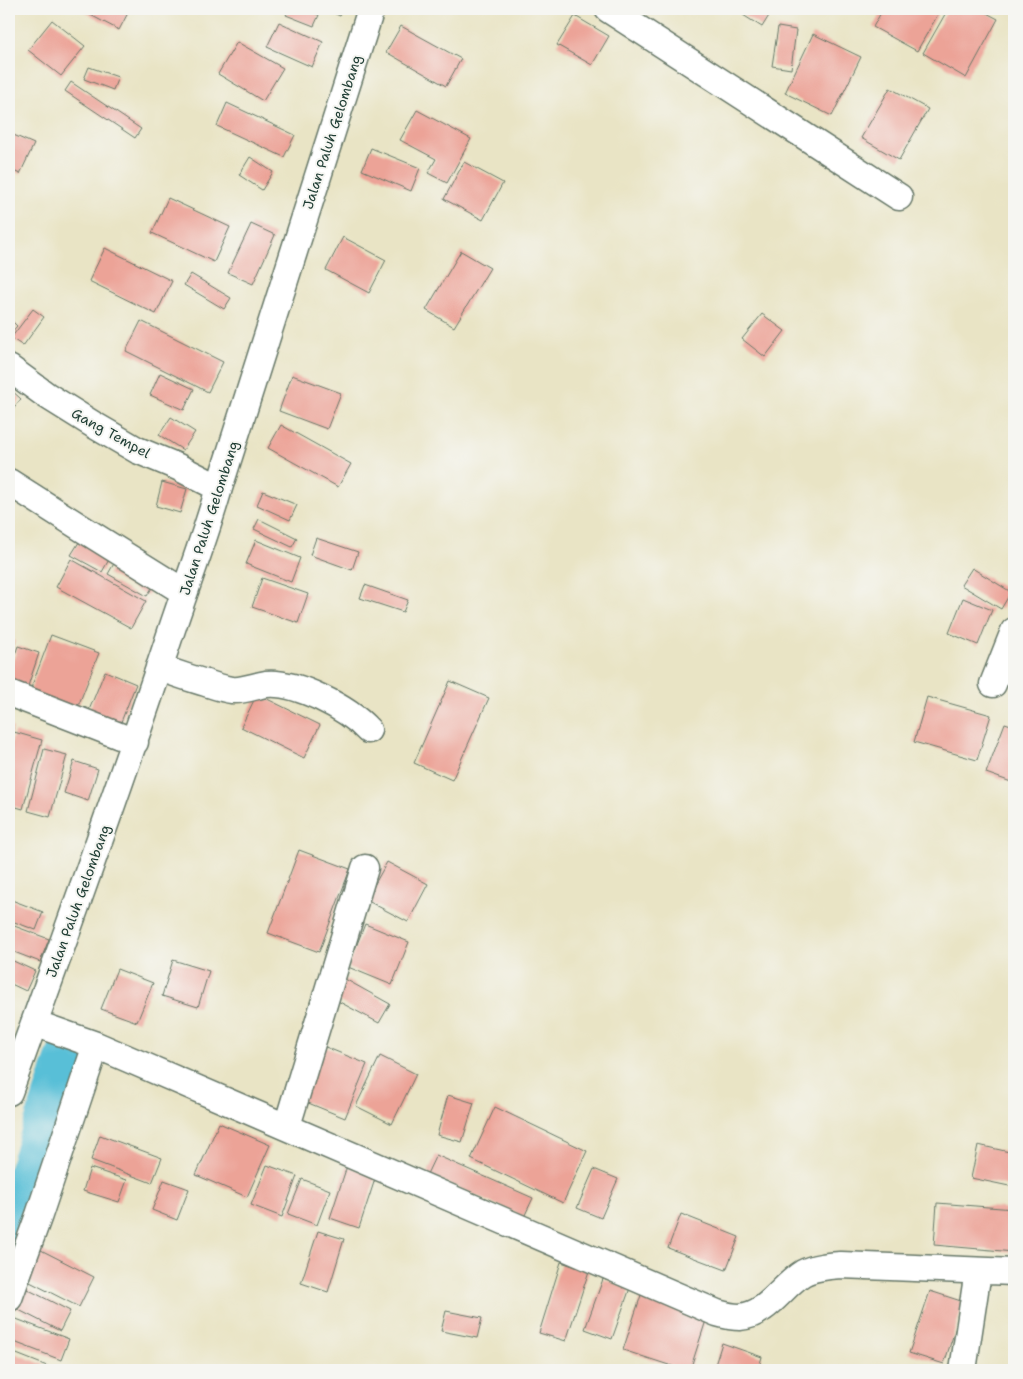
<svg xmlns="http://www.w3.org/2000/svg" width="1023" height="1379" font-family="'Shantell Sans',sans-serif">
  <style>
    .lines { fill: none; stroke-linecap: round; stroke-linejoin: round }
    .river { stroke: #59bfd7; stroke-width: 44 }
    .building { fill: #eca397 }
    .minor-casing { stroke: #667767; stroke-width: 29 }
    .minor { stroke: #fff; stroke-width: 26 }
    .labels { text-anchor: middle; stroke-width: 4; stroke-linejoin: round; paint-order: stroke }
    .street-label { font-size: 14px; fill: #1f3d34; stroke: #f6f6f2 }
  </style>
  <rect width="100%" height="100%" fill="#f6f6f2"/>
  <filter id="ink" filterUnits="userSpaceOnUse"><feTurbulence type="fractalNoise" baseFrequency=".02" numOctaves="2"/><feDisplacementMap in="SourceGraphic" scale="10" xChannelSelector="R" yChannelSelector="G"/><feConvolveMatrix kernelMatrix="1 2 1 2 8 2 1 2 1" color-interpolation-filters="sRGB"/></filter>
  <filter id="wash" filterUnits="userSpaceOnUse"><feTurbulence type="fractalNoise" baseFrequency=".0096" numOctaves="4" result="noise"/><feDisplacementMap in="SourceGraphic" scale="20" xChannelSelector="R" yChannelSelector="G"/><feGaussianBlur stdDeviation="1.12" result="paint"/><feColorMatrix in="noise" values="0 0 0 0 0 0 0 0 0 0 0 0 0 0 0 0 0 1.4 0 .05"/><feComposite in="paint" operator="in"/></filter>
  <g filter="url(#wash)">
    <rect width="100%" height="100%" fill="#e9e4c5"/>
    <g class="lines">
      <path class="river" d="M9,1237l59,-180"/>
    </g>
    <g id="blocks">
      <path class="building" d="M79,9h51l-11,21z
        M289,9h14l16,6 -5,11 -28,-11z
        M325,9h19l-4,7z
        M747,9h14l9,5 -8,13 -19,-12z
        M883,9h58l-24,42 -44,-24z
        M948,9h31l19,10 -32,59 -43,-25z
        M575,16l34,20 -17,29 -35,-20z
        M52,20l33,26 -24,30 -33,-26z
        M279,22l44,20 -11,25 -45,-20z
        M401,26l60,33 -15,27 -60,-34z
        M778,27l18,3 -5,39 -19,-3z
        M813,34l48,23 -29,59 -47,-23z
        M237,42l46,26 -20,33 -45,-27z
        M89,67l29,10 -5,13 -29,-11z
        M71,82l70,47 -6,9 -70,-47z
        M890,88l38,21 -29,51 -38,-22z
        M227,103l68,32 -11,22 -67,-31z
        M417,110l54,29 -24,44 -19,-10 8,-14 -36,-19z
        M9,133l25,11 -14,30 -11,-5z
        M371,148l49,20 -9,23 -49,-21z
        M250,157l23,15 -11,18 -23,-15z
        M464,162l39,21 -20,37 -39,-21z
        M168,198l62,29 -16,35 -62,-29z
        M251,224l24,11 -22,49 -25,-11z
        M343,237l43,23 -17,33 -43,-23z
        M105,248l67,33 -16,33 -67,-33z
        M461,251l29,17 -36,59 -28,-17z
        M191,274l40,24 -7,11 -40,-24z
        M33,309l11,8 -21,29 -12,-8z
        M762,314l23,17 -20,26 -23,-18z
        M9,318l8,8 -8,9z
        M141,321l82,41 -15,30 -82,-41z
        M160,373l34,16 -10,21 -34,-15z
        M292,375l49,18 -14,36 -48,-18z
        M9,388l12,11 -12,14z
        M171,417l24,15 -12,18 -24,-15z
        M281,425l70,39 -13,23 -70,-39z
        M162,482l25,7 -7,24 -24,-7z
        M263,491l34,14 -7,15 -33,-15z
        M259,519l38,19 -5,9 -38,-18z
        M316,538l42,14 -6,18 -42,-15z
        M81,539l30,17 -9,16 -31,-17z
        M256,540l44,18 -9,24 -45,-18z
        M71,559l75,42 -15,27 -75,-41z
        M116,560l39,23 -8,13 -39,-22z
        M972,568l39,24 -10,17 -40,-24z
        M262,578l46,16 -10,29 -46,-16z
        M365,585l43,15 -5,12 -43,-14z
        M963,598l29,12 -14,35 -29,-12z
        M51,635l48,18 -24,61 -47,-18z
        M9,639l6,2 -6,14z
        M18,646l21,7 -13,39 -17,-6v-14z
        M105,671l31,13 -19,48 -32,-12z
        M450,681l39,17 -37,82 -38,-17z
        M257,694l63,31 -16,33 -63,-31z
        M927,697l64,18 -14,45 -63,-18z
        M1005,723l9,3v57l-28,-10z
        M9,726l4,2 -4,13z
        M14,732l28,8 -19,69 -14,-4v-54z
        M44,749l23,6 -17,62 -22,-6z
        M74,761l24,8 -10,32 -24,-8z
        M299,850l51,19 -31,83 -51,-19z
        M387,862l41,22 -20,38 -42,-22z
        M9,899l34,13 -7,18 -27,-10z
        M9,924l40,15 -9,23 -31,-12z
        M365,924l44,18 -17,43 -44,-18z
        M9,959l26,12 -9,20 -17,-8z
        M173,960l36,11 -11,36 -36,-11z
        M117,969l36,14 -16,39 -36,-13z
        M345,979l45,25 -11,19 -45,-24z
        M323,1046l44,18 -22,54 -44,-18z
        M380,1056l36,18 -24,50 -36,-18z
        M448,1095l26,8 -12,39 -25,-7z
        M495,1107l92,44 -24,52 -92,-44z
        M219,1123l51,22 -23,52 -51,-22z
        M100,1135l62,23 -10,25 -61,-23z
        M978,1145l36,8v34l-43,-9z
        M436,1155l97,43 -9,19 -97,-43z
        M267,1165l30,11 -15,41 -31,-12z
        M347,1166l29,10 -17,52 -29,-10z
        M90,1168l37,12 -8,22 -36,-11z
        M594,1169l24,10 -17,39 -24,-10z
        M302,1179l28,11 -13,35 -29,-11z
        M164,1180l25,9 -12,31 -25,-10z
        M937,1203l77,6v43l-80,-7z
        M681,1214l58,23 -13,33 -58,-22z
        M318,1231l26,8 -16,53 -27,-9z
        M37,1248l57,29 -15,30 -57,-29z
        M561,1262l28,9 -23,70 -27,-8z
        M603,1279l27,9 -18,51 -27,-10z
        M21,1286l49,25 -10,20 -49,-25z
        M643,1289l66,22 -19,59h-6l-61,-20z
        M930,1291l34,11 -20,62 -35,-11z
        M446,1311l36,7 -5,20 -36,-7z
        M11,1317l58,22 -8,21 -52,-20v-18z
        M722,1343l40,14 -4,13h-37l-7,-2z
        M9,1351l48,19h-48z"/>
    </g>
  </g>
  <g filter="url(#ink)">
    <use href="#blocks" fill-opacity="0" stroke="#667767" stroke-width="1"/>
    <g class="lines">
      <defs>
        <path id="minor" d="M608,9l291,188
          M9,368l37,27 48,30 43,25 41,17 41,21
          M9,482l74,47 101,63
          M159,667c16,7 31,11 47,16 9,3 17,6 26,7 11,1 23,-4 34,-6 30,-3 82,24 102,46
          M993,684l21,-53
          M9,693l126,49
          M34,1023l62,22 621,268c7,2 15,4 23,4 27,-2 42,-31 63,-44 11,-6 25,-7 38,-8l173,7
          M9,1092c55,-151 110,-303 161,-457 16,-49 35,-97 49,-147l152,-479
          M287,1126l78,-258
          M9,1298l30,-83 57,-170
          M963,1370l15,-99"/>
      </defs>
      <use href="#minor" class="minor-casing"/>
      <use href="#minor" class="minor"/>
    </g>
  </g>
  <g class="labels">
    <g class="street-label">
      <text transform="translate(332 132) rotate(-72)" y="5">Jalan Paluh Gelombang</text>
      <text transform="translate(111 433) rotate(29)" y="5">Gang Tempel</text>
      <text transform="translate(209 518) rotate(-72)" y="5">Jalan Paluh Gelombang</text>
      <text transform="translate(78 901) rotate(-70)" y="5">Jalan Paluh Gelombang</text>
    </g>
  </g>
  <rect width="1023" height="1379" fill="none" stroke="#f6f6f2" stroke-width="30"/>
</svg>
